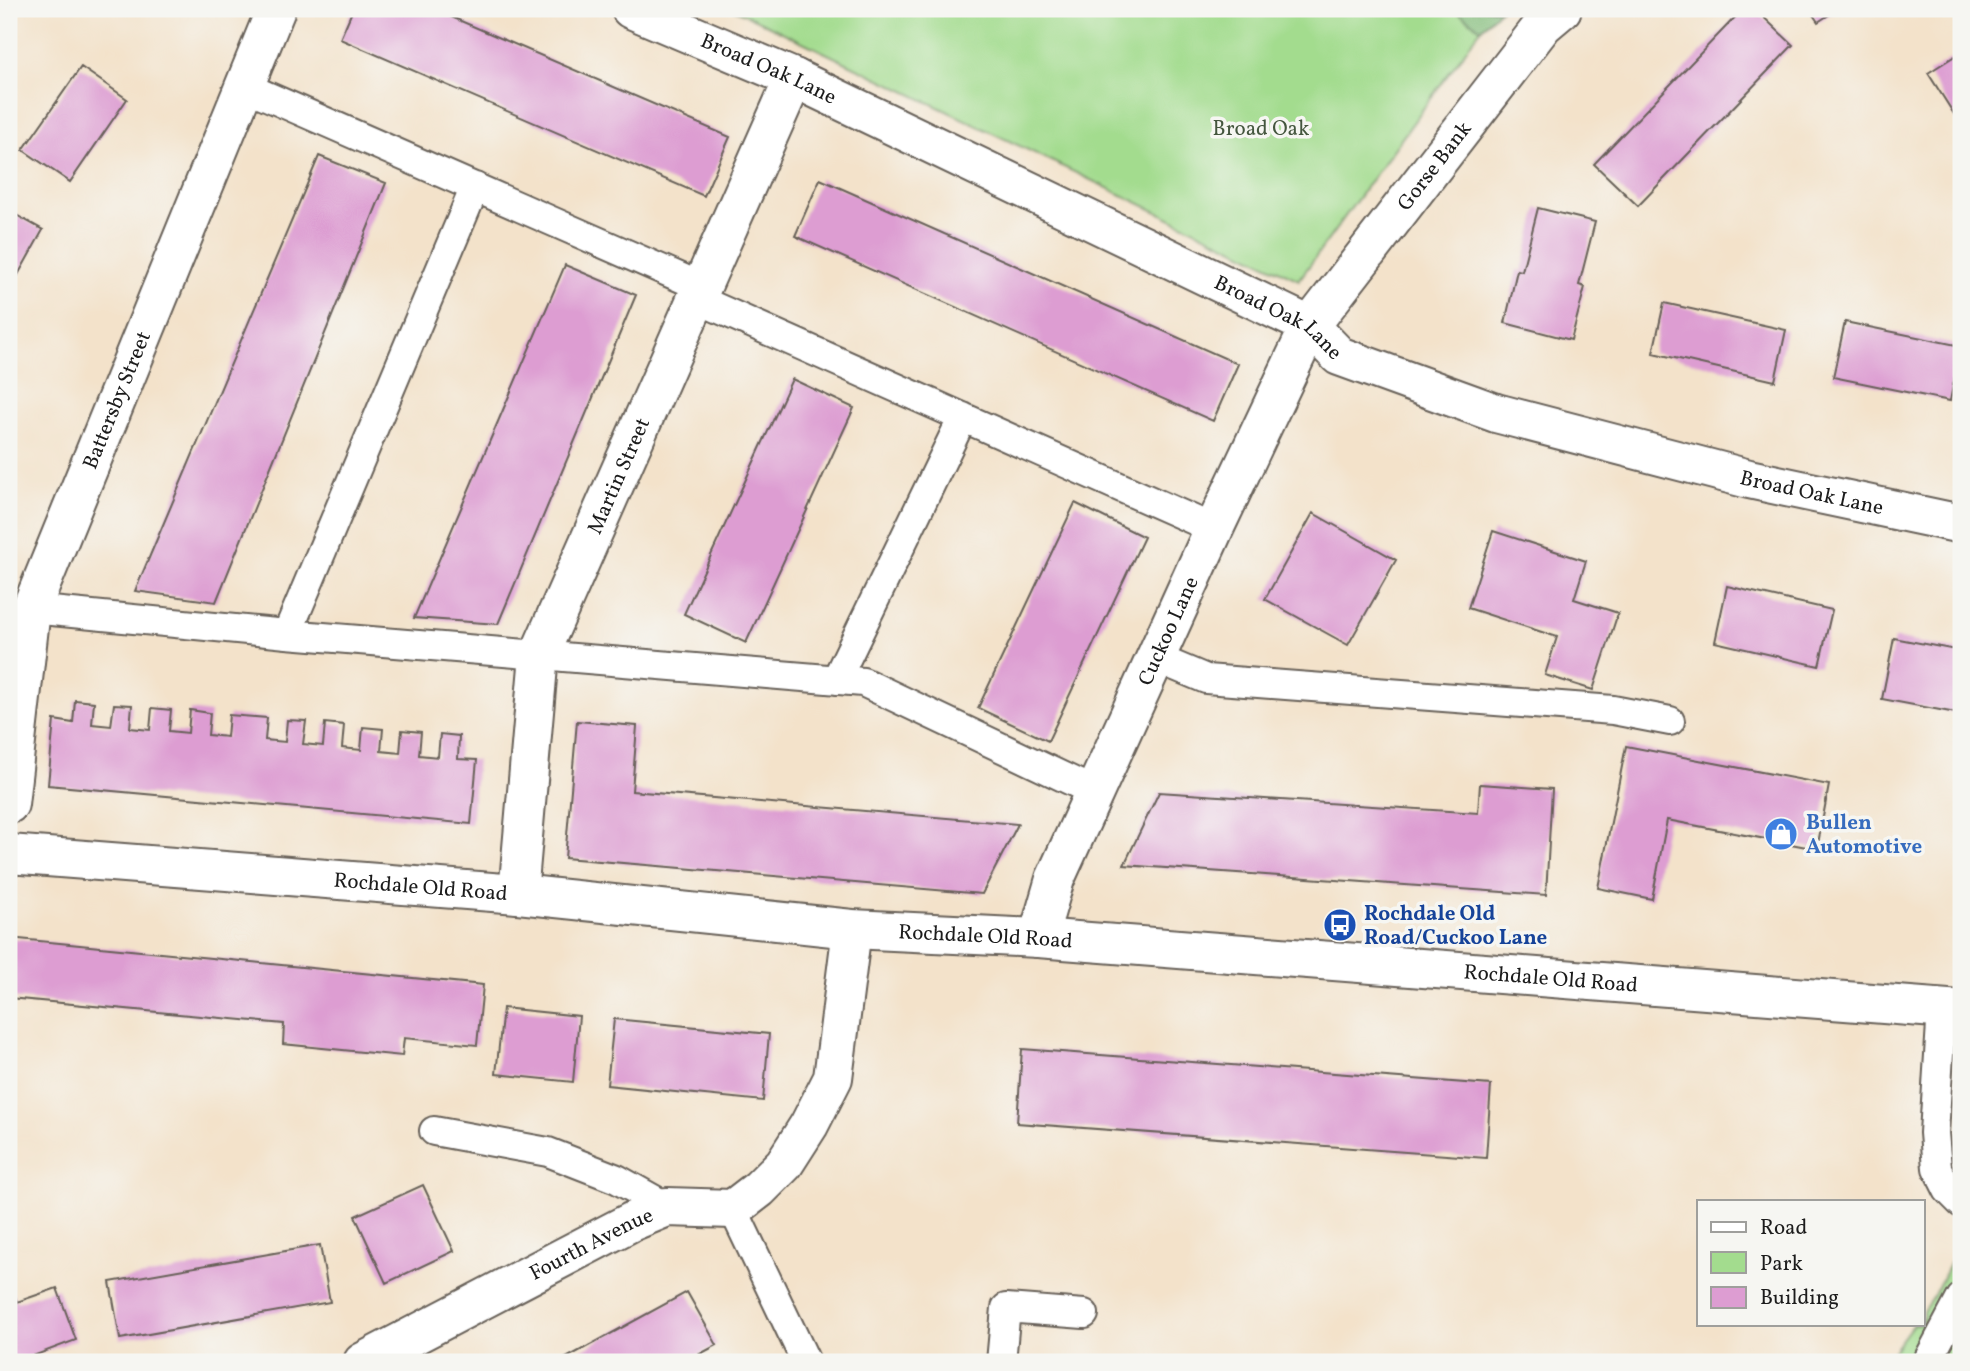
<svg xmlns="http://www.w3.org/2000/svg" width="1970" height="1371" font-family="Vollkorn,serif">
  <style>
    .green { fill: #a3dc8e; stroke: #607c55; stroke-width: 2 }
    .forest { fill: #82bc79; stroke: #4f6c4a; stroke-width: 2 }
    .building { fill: #dd9dd2 }
    .lines { fill: none; stroke-linecap: round; stroke-linejoin: round }
    .lane-casing { stroke: #676159; stroke-width: 32 }
    .street-casing { stroke: #676159; stroke-width: 42 }
    .secondary-casing { stroke: #676159; stroke-width: 42 }
    .lane { stroke: #fff; stroke-width: 28 }
    .street { stroke: #fff; stroke-width: 38 }
    .secondary { stroke: #fff; stroke-width: 38 }
    .labels { text-anchor: middle; stroke-width: 7; stroke-linejoin: round; paint-order: stroke }
    .street-label { font-size: 21px; fill: #1c1c1c; stroke: #f6f6f2 }
    .park-label { font-size: 21px; fill: #44563e; stroke: #f6f6f2 }
    .shop-label { font-size: 21px; font-weight: bold; fill: #366cbe; stroke: #f6f6f2; text-anchor: start }
    .transit-label { font-size: 21px; font-weight: bold; fill: #164399; stroke: #f6f6f2; text-anchor: start }
  </style>
  <rect width="100%" height="100%" fill="#f6f6f2"/>
  <filter id="ink" filterUnits="userSpaceOnUse"><feTurbulence type="fractalNoise" baseFrequency=".0143" numOctaves="2"/><feDisplacementMap in="SourceGraphic" scale="14" xChannelSelector="R" yChannelSelector="G"/><feConvolveMatrix kernelMatrix="1 2 1 2 8 2 1 2 1" color-interpolation-filters="sRGB"/></filter>
  <filter id="wash" filterUnits="userSpaceOnUse"><feTurbulence type="fractalNoise" baseFrequency=".00686" numOctaves="4" result="noise"/><feDisplacementMap in="SourceGraphic" scale="28" xChannelSelector="R" yChannelSelector="G"/><feGaussianBlur stdDeviation="1.57" result="paint"/><feColorMatrix in="noise" values="0 0 0 0 0 0 0 0 0 0 0 0 0 0 0 0 0 1.4 0 .05"/><feComposite in="paint" operator="in"/></filter>
  <g filter="url(#wash)">
    <rect width="100%" height="100%" fill="#f3e2ca"/>
    <path class="green" d="M734,9h720l27,20 -182,251z
      M1961,1240v122h-76l28,-38h10v-13l11,-16z"/>
    <path class="forest" d="M1454,9h47l-20,20z"/>
    <g id="blocks">
      <path class="building" d="M353,9h80l297,128 -26,59 -364,-157z
        M1743,9h12l38,36 -155,161 -44,-42z
        M1809,9h29l-20,13z
        M1961,52v73l-33,-52z
        M81,67l46,32 -57,83 -47,-32z
        M319,156l67,27 -170,419 -81,-11z
        M820,179l418,185 -25,57 -418,-185z
        M1538,208l57,14 -16,63 6,2 -14,53 -66,-17 12,-53 5,1z
        M9,211l34,19 -34,61z
        M565,265l71,30 -138,329 -84,-6z
        M1664,303l122,27 -11,51 -122,-28z
        M1845,322l116,24 -11,55 -117,-24z
        M792,379l62,29 -108,235 -62,-29z
        M1075,503l69,34 -96,204 -70,-33z
        M1313,513l83,47 -48,85 -83,-46z
        M1493,531l93,30 -12,38 44,14 -25,77 -48,-15 12,-38 -89,-29z
        M1727,586l105,24 -13,56 -104,-24z
        M1894,638l67,13v63l-79,-15z
        M75,700l19,2 -2,22 19,2 3,-22 18,1 -2,23 20,2 2,-22 19,2 -2,21 19,2 2,-23 20,3 -2,22 19,2 2,-22 38,3 -2,22 20,2 2,-22 19,1 -3,23 20,2 2,-23 19,2 -2,23 19,2 2,-23 20,2 -2,22 19,2 2,-23 19,2 -2,23 19,2 2,-23 19,2 -1,23 19,1 -6,64 -423,-39 6,-65 19,3z
        M577,721l60,5 -5,65 386,33 -36,70 -417,-36z
        M1626,746l203,39 -12,64 -150,-29 -15,79 -54,-11z
        M1480,784l72,5 -6,106 -422,-30 35,-73 319,21z
        M9,938l474,47 -6,60 -73,-7 -2,18 -119,-12 1,-20 -275,-26z
        M503,1008l76,8 -6,66 -77,-8z
        M614,1019l155,15 -6,67 -156,-16z
        M1022,1049l469,36 -5,73 -469,-35z
        M423,1185l31,66 -68,32 -31,-67z
        M320,1245l10,57 -210,37 -10,-57z
        M9,1282l8,20 40,-14 19,52 -59,22h-8z
        M687,1292l30,53 -32,17h-126z"/>
    </g>
  </g>
  <g filter="url(#ink)">
    <use href="#blocks" fill-opacity="0" stroke="#676159" stroke-width="2"/>
    <g class="lines">
      <defs>
        <path id="lane" d="M244,86l458,201
          M697,299l517,230
          M31,609l256,25 576,48 232,110
          M287,634l188,-447
          M1156,658l50,21 407,31 57,11
          M836,680l127,-263
          M1942,1008l-8,125 3,35 11,22 13,13
          M434,1131l114,21 69,27 50,28
          M733,1209l73,153
          M1001,1362l5,-54 78,6
          M1927,1362l34,-64"/>
        <g id="street">
          <path id="s1" d="M631,9l163,69 516,248 29,30 157,57 253,66 212,45"/>
          <path id="s2" d="M9,804l22,-195 245,-600"/>
          <path id="s3" d="M518,894l21,-239 255,-577"/>
          <path id="s4" d="M1038,938l17,-59 159,-350 96,-203 233,-301 19,-16"/>
          <path id="s5" d="M363,1362l268,-140 36,-15 66,2 26,-20 25,-25 25,-39 24,-47 19,-149"/>
        </g>
        <g id="secondary">
          <path id="s6" d="M9,854l509,40 334,35 186,9 923,72"/>
        </g>
      </defs>
      <use href="#lane" class="lane-casing"/>
      <use href="#street" class="street-casing"/>
      <use href="#secondary" class="secondary-casing"/>
      <use href="#lane" class="lane"/>
      <use href="#street" class="street"/>
      <use href="#secondary" class="secondary"/>
    </g>
  </g>
  <defs>
    <symbol id="shop-disc" viewBox="-11 -11 22 22"><circle r="9.5" fill="#3f7fe0" stroke="#f6f6f2"/><path d="M-5-2.5h2.3a2.7 3.5 0 0 1 5.4 0H5L5.5 6h-11ZM-1.5-2.5h3a1.5 2.3 0 0 0-3 0Z" fill="#fff"/></symbol>
    <symbol id="bus-disc" viewBox="-11 -11 22 22"><circle r="9.5" fill="#1a4fb4" stroke="#f6f6f2"/><path d="M-5-6H5V4H4V6H2V4H-2V6H-4V4H-5ZM-3.5-4V0h7V-4ZM-3.5 1.2v1.5H-2V1.2ZM2 1.2v1.5H3.5V1.2Z" fill="#fff"/></symbol>
  </defs>
  <g fill-rule="evenodd">
    <use href="#shop-disc" x="1762" y="815" width="38" height="38"/>
    <use href="#bus-disc" x="1321" y="906" width="38" height="38"/>
  </g>
  <g class="labels">
    <g class="street-label">
      <text dy="7" stroke="none"><textPath href="#s1" startOffset="150">Broad Oak Lane</textPath></text>
      <text dy="7" stroke="none"><textPath href="#s4" startOffset="873">Gorse Bank</textPath></text>
      <text dy="7" stroke="none"><textPath href="#s1" startOffset="718">Broad Oak Lane</textPath></text>
      <text dy="7" stroke="none"><textPath href="#s2" startOffset="422">Battersby Street</textPath></text>
      <text dy="7" stroke="none"><textPath href="#s3" startOffset="436">Martin Street</textPath></text>
      <text dy="7" stroke="none"><textPath href="#s1" startOffset="1284">Broad Oak Lane</textPath></text>
      <text dy="7" stroke="none"><textPath href="#s4" startOffset="334">Cuckoo Lane</textPath></text>
      <text dy="7" stroke="none"><textPath href="#s6" startOffset="413">Rochdale Old Road</textPath></text>
      <text dy="7" stroke="none"><textPath href="#s6" startOffset="980">Rochdale Old Road</textPath></text>
      <text dy="7" stroke="none"><textPath href="#s6" startOffset="1547">Rochdale Old Road</textPath></text>
      <text dy="7" stroke="none"><textPath href="#s5" startOffset="257">Fourth Avenue</textPath></text>
    </g>
    <g class="park-label">
      <text x="1261" y="135">Broad Oak</text>
    </g>
    <g class="shop-label">
      <text x="1806" y="829">Bullen<tspan x="1806" dy="24">Automotive</tspan></text>
    </g>
    <g class="transit-label">
      <text x="1364" y="920">Rochdale Old<tspan x="1364" dy="24">Road/Cuckoo Lane</tspan></text>
    </g>
  </g>
  <rect width="1970" height="1371" fill="none" stroke="#f6f6f2" stroke-width="35"/>
  <rect x="1697" y="1200" width="228" height="126" fill="#f6f6f2" stroke="#9f9f9c" stroke-width="2"/>
  <rect x="1711" y="1222" width="35" height="10" fill="#ffffff" stroke="#9f9f9c" stroke-width="2"/>
  <text x="1760" y="1234" font-size="21" fill="#1c1c1c">Road</text>
  <rect x="1711" y="1252" width="35" height="21" fill="#a3dc8e" stroke="#9f9f9c" stroke-width="2"/>
  <text x="1760" y="1270" font-size="21" fill="#1c1c1c">Park</text>
  <rect x="1711" y="1287" width="35" height="21" fill="#dd9dd2" stroke="#9f9f9c" stroke-width="2"/>
  <text x="1760" y="1304" font-size="21" fill="#1c1c1c">Building</text>
</svg>
